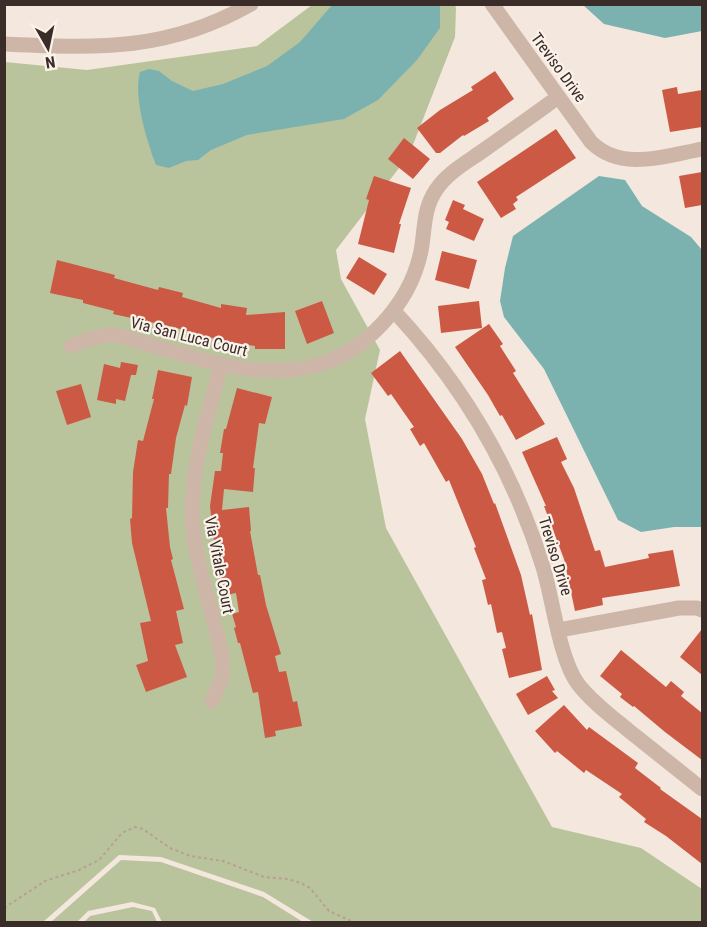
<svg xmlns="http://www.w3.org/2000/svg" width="707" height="927" font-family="'Roboto Condensed',sans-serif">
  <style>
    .green { fill: #bac49c }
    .water { fill: #7bb2b0 }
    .building { fill: #cc5943 }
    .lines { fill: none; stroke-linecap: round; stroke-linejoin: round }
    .path { stroke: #b99f92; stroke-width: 2; stroke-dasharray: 3 3; stroke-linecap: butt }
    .minor { stroke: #cdb6a8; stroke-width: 15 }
    .labels { text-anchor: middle; stroke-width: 4.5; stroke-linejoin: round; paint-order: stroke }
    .street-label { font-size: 16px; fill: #392c29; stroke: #fbf2ea }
  </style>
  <rect width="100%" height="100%" fill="#f4e7dd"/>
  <path class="green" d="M312,5h143l1,3 -1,29 -46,118 -73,95 5,29 39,71 -15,69 21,109 166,299 89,21 61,41v33h-389l-49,-30 -103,-35 -42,-2 -76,67h-38v-860l82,8 170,-24z
    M121,860l40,2 102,35 40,25h-141l-7,-14 -23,-6 -44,9 -11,11h-26z
    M133,907l19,4 5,11h-73l6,-6z"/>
  <path class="water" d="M440,4v24l-23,32 -39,40 -34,19 -97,16 -36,15 -13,10 -12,1 -17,7 -13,-3c-9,-24 -23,-68 -16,-93l9,-3 10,2 13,10 21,10 30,-7 44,-18 33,-24 32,-37z
    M583,5h119v26l-37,7 -61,-14z
    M599,176l26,4 17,26 49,31 11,13v277h-28l-33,5 -23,-12 -74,-151 -40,-52 -4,-16 5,-33 8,-32z"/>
  <path class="building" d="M495,71l19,28 -27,19 2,3 -25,15 -1,-1 -23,18h-4l-19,-25 23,-18 33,-20 -2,-3z
    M677,87l1,7 24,-4v37l-32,5 -8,-42z
    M556,129l20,29 -60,39 2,3 -5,4 3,5 -15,9 -24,-36z
    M404,138l26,21 -17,20 -25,-20z
    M702,172v33l-17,3 -6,-32z
    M374,176l37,12 -12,36h2l-7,29 -36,-9 11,-44 -3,-1z
    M453,200l12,5 -2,4 21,10 -10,22 -28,-12 3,-7 -4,-2z
    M442,251l35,9 -8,29 -34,-9z
    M359,257l28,17 -13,21 -28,-17z
    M57,260l58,15 -1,3 44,12 1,-3 24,6 -1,4 39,11v-4l26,4 -1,7 39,-3v37h-30v-3l-39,-6v-1l-43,-12 -60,-13 1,-3 -31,-8v-3l-33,-7z
    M322,301l12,32 -27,11 -12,-33z
    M479,301l3,27 -41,5 -3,-27z
    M489,324l14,20 -3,2 16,25 -3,2 32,51 -29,16 -14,-25 -2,1 -12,-21 -33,-48z
    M400,351l62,88 20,35 12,30 1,-1 26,72 9,40 2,-1 10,56 -33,8 -7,-29 4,-1 -4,-16 -5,1 -6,-29 -3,1 -6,-25 4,-1 -12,-31 2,-1 -27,-67 -3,2 -22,-39 -4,3 -10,-17 4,-2 -23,-33 -3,2 -17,-23z
    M121,362l17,3 -2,10h-5l-6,26 -9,-2v5l-19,-4 7,-36 16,4z
    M158,370l34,7 -5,29 -2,-1 -9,33 -5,36h-2l-1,34h-2l4,39 3,12 -2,1 13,49 -8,2 7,32 -8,2 12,32 -41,15 -10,-27 12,-4 -8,-38 11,-2 -19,-78 -2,-24 2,-1 1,-46 5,-32 5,1 11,-42h-2z
    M81,384l10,33 -24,8 -11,-34z
    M237,388l35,9 -7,27 -6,-1 -6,45h2l-2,24 -29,-3 -2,21 27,-3 2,24h-1l8,44h2l6,30 15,49 -6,2 4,16 7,-1 7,31 4,-1 5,25 -27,5 1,5 -11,2 -7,-46 -5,1 -13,-50h-2l-4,-15 2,-1 -4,-13 7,-2 -3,-19 -10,2 -5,-20 -8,-40 -3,-29 5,-35h6l2,-18h-3l4,-24h2z
    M557,437l10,22 -6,3 13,26 21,63 5,-1 5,17 44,-9 -1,-4 25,-4 7,36 -78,12 1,7 -28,6 -11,-52 -20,-53h2l-24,-54z
    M702,629v46l-22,-18z
    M621,650l45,37 5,-6 13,11 -3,4 21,17v47l-37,-28 -31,-26 -1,1 -13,-10 2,-3 -22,-18z
    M547,676l8,14 -3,1 6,7 -30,17 -12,-21z
    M564,705l23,25 2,-3 49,36 -3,5 26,20 -1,1 42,30v45l-36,-28 -22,-14 2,-3 -27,-22 3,-3 -36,-24 -2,3 -27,-22 -2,2 -20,-22z"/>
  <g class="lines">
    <path class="path" d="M4,908l41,-27 34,-11 20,-10 23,-27 13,-6 8,2 27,19 20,8 33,5 41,16 24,2 13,4 9,5 19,23 24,11"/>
    <path class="minor" d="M492,4l99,138c30,30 74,14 111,7
      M4,44c93,4 163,8 247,-40
      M394,311c69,74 119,159 149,256 10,32 16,91 35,117 14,18 33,32 50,46 25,20 50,40 74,59
      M71,346c11,-4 27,-11 39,-11 11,-1 32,8 44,11 51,15 102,32 156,21 53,-12 100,-62 111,-116 4,-21 2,-42 15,-61 11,-17 31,-28 48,-40 25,-18 50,-35 74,-53
      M559,630l120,-22h18l5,2
      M212,701l10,-22 1,-13c-5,-43 -24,-86 -29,-130 -8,-58 13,-115 27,-171"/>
  </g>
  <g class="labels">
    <g class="street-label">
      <text transform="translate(559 67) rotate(54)" y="6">Treviso Drive</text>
      <text transform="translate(189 336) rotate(14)" y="6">Via San Luca Court</text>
      <text transform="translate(556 556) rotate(73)" y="6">Treviso Drive</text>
      <text transform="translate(220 565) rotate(79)" y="6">Via Vitale Court</text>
    </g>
  </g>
  <rect width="707" height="927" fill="none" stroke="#392c29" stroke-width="12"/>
  <g transform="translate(48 48) rotate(171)" stroke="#fbf2ea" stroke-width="4.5" paint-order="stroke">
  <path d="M0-4.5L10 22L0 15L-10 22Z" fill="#392c29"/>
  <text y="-9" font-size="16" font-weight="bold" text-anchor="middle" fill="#392c29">N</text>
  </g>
</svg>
